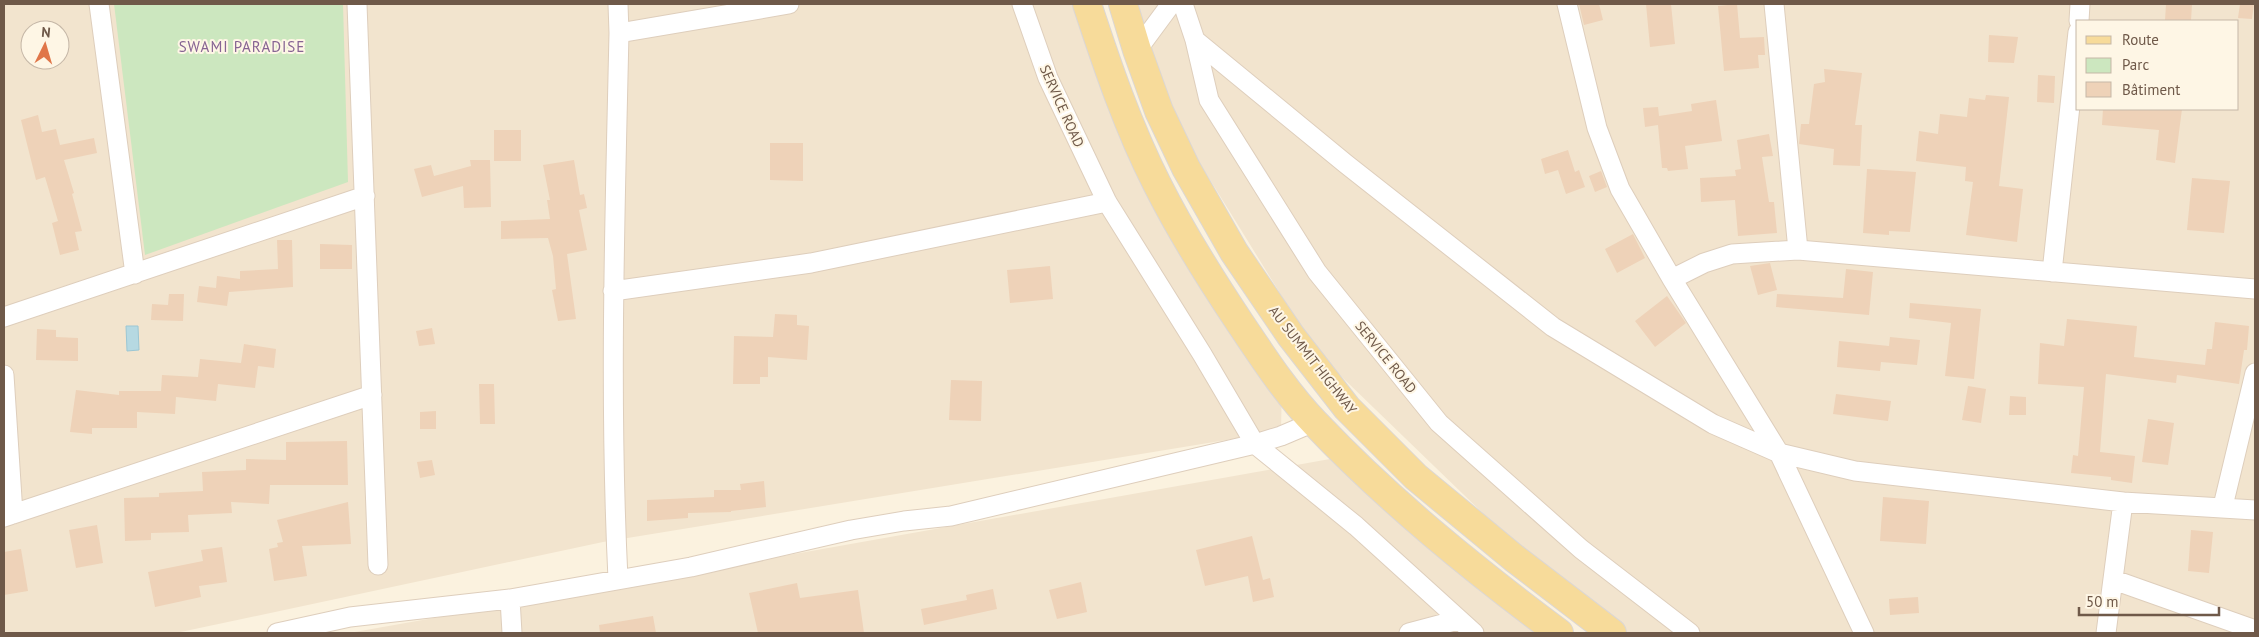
<svg xmlns="http://www.w3.org/2000/svg" width="2259" height="637" font-family="'PT Sans',sans-serif">
  <style>
    .residential { fill: #f2e4ce; fill-rule: evenodd }
    .green { fill: #cce7bf }
    .water { fill: #b6d9e2; stroke: #9cc7d4 }
    .building { fill: #eed2b8 }
    .lines { fill: none; stroke-linecap: round; stroke-linejoin: round }
    .street-casing { stroke: #decebc; stroke-width: 21 }
    .primary-casing { stroke: #dcd7d3; stroke-width: 30 }
    .street { stroke: #fff; stroke-width: 19 }
    .primary { stroke: #f7db9a; stroke-width: 28 }
    .labels { text-anchor: middle; stroke-width: 4; stroke-linejoin: round; paint-order: stroke }
    .street-label { font-size: 14px; fill: #6f5949; stroke: #fef6e5 }
    .neighbourhood-label { font-size: 15px; letter-spacing: 1px; fill: #866493; stroke: #fef6e5 }
  </style>
  <rect width="100%" height="100%" fill="#fbf2df"/>
  <path class="residential" d="M4,4h1078l72,175 128,203 -1,49 -678,111 -427,91h-172zM30,30h30v30h-30z
    M1133,4h1122v629h-629l-74,-53 -235,-227 -168,-272zM2078,21h160v88h-160z
    M1330,459l227,174h-1208z"/>
  <path class="green" d="M114,4h229l5,178 -203,73z"/>
  <path class="water" d="M126,326h12l1,24 -12,1z"/>
  <path class="building" d="M1579,4h20l4,16 -19,5z
    M1646,4h25l4,40 -25,3z
    M1737,4l3,34 24,-1 1,18h-7l1,13 -35,3 -6,-65z
    M2166,4h26l-1,17h-26z
    M2240,4h14l-2,15 -14,-1z
    M1989,35l29,2 -4,26 -26,-1z
    M1824,69l38,4 -7,52h7l-2,41 -27,-1 1,-16 -35,-5 2,-20h8l5,-40 11,-2z
    M2038,75l17,1 -1,27 -17,-1z
    M1986,95l23,2 -10,89 24,3 -6,53 -51,-7 7,-53 -8,-1 1,-14 -50,-6 3,-30 19,3 2,-20 27,3 2,-19 16,2z
    M1716,100l6,41 -37,5 3,23 -20,2 -1,-3h-5l-4,-43 -13,2 -2,-19 15,-1 1,9 33,-5 -1,-7z
    M2103,109h79l-7,54 -19,-3 3,-30 -57,-5z
    M38,115l4,17 14,-3 4,16 34,-7 3,15 -33,7 10,33 -2,1 10,37 -7,1 4,18 -19,5 -8,-32 6,-2 -13,-44 -9,3 -15,-60z
    M494,130h27v31h-27z
    M1769,134l4,22 -11,1 7,45h5l3,31 -39,3 -3,-36 -34,2 -1,-24 36,-2 -1,-6 6,-1 -4,-29z
    M770,143h33v38l-33,-1z
    M1568,150l7,22 4,-2 6,17 -19,7 -8,-24 -13,4 -4,-15z
    M470,160h20l1,47 -27,1 -1,-22 -41,11 -8,-28 17,-4 3,11 37,-10z
    M574,160l6,35 4,-1 3,14 -8,2 8,40 -20,4 9,65 -18,2 -6,-31 4,-1 -3,-33 -5,-18 -47,1v-18l49,-2 -3,-19h3l-7,-35z
    M1867,169l49,3 -6,60 -21,-1v4l-26,-2z
    M1601,171l6,16 -12,5 -6,-16z
    M2192,178l38,3 -6,52 -37,-3z
    M1633,234l12,24 -28,15 -12,-24z
    M277,240h15l1,47 -64,5 -2,14 -30,-4 2,-16 17,2 1,-12 23,3v-8l38,-2z
    M320,244l32,1v24h-32z
    M1770,263l7,27 -19,5 -8,-29z
    M1050,266l3,33 -43,4 -3,-33z
    M1846,269l27,3 -4,43 -93,-8 1,-13 66,4z
    M169,294h15l-1,27 -32,-1 1,-16 16,1z
    M1667,296l19,27 -31,24 -20,-26z
    M1910,303l71,6 -7,70 -29,-3 6,-53 -42,-5z
    M775,314l22,1v10l12,1 -2,34 -39,-3v20h-8v7h-27l1,-48 39,1z
    M2067,319l70,7 -3,31 71,8 2,-16h5l3,-27 34,4 -2,24h-3l-5,34 -62,-9 -1,8 -70,-9 -6,78 35,4 -3,27 -21,-3v-3l-40,-4 2,-18 5,1 6,-69 -46,-3 2,-41 24,3z
    M432,328l3,16 -16,2 -3,-15z
    M37,329l19,1v7l22,1v23l-42,-1z
    M1890,337l30,3 -3,25 -36,-3 -1,9 -43,-4 2,-26 50,5z
    M244,344l32,5 -2,19 -16,-2 -3,22 -37,-4 -2,17 -40,-4 -1,17 -38,-2v16h-45v6l-22,-2 6,-42 43,5v-4h42l1,-16 36,2 2,-18 41,4z
    M951,380l31,1 -1,40 -32,-1z
    M479,384h15l1,40h-15z
    M1968,386l18,3 -5,34 -19,-3z
    M1836,394l55,7 -3,20 -55,-7z
    M2010,396l16,1v18h-17z
    M436,411v18h-16v-17z
    M2148,419l26,4 -6,42 -26,-3z
    M347,441l1,44h-78l-1,19 -38,-2 1,11 -44,2 1,17 -38,1v7l-26,1 -1,-43 35,-1v-4l44,-2 -1,-19 44,-2v-11l40,1v-18z
    M432,460l3,15 -15,3 -3,-16z
    M764,481l2,26 -35,4v1l-43,1v5l-41,3v-21l67,-3v-7h27l-1,-6z
    M1883,497l46,4 -3,43 -46,-3z
    M348,502l3,42 -49,2 5,30 -33,5 -5,-32 9,-2 -1,-4 6,-1 -6,-22z
    M97,525l6,38 -27,5 -7,-38z
    M2191,530l22,2 -4,41 -21,-2z
    M1252,536l11,44 7,-2 4,19 -21,5 -5,-26 -43,10 -9,-36z
    M222,547l5,35 -28,4 2,11 -46,10 -7,-35 55,-11 -2,-11z
    M21,549l7,42 -24,4v-43z
    M1081,582l6,30 -30,7 -8,-29z
    M797,583l3,15 58,-8 6,43h-106l-9,-40z
    M993,589l4,20 -73,16 -3,-16 46,-9 -1,-5z
    M1918,597l1,16 -29,2 -1,-16z
    M653,616l3,17h-56l-1,-8z"/>
  <g class="lines">
    <defs>
      <path id="street" d="M99,4l36,270
        M357,4l21,561
        M618,4l1,29c-4,181 -10,364 -1,546
        M1022,4l26,74 59,124 95,152 53,90 101,82 118,107
        M1183,4l12,36 14,60 108,172 122,151 142,126 109,84
        M1567,4l30,124 23,61 52,90 107,174 85,180
        M1774,4l24,246
        M2079,21l1,-17
        M619,33l170,-29
        M1195,40l151,124 207,163 160,97 66,29 76,18 268,31 132,8
        M1137,50l34,-46
        M2052,272l26,-240
        M1672,279l32,-16 28,-9 66,-4 457,39
        M613,291l198,-28 296,-61
        M4,317l361,-121
        M4,375l9,139
        M2223,506l32,-133
        M4,517l368,-122
        M2114,580l141,50
        M510,599l2,34
        M277,633l73,-16 160,-18 181,-32 160,-37 53,-9 47,-5 304,-72 26,-8 33,-14
        M1409,633l49,-13
        M2106,633l17,-131"/>
      <path id="primary" d="M1087,4c20,61 41,123 70,180 24,48 53,94 83,139 23,34 46,70 75,100 74,78 158,146 244,210
        M1123,4l14,46 22,61 27,57 48,84 57,84 56,72 69,69 98,81 98,75"/>
    </defs>
    <use href="#street" class="street-casing"/>
    <use href="#primary" class="primary-casing"/>
    <use href="#street" class="street"/>
    <use href="#primary" class="primary"/>
  </g>
  <g class="labels">
    <g class="street-label">
      <text transform="translate(1062 106) rotate(66)" y="5">SERVICE ROAD</text>
      <text transform="translate(1386 357) rotate(51)" y="5">SERVICE ROAD</text>
      <text transform="translate(1313 360) rotate(52)" y="5">AU SUMMIT HIGHWAY</text>
    </g>
    <g class="neighbourhood-label">
      <text x="242" y="52">SWAMI PARADISE</text>
    </g>
  </g>
  <rect width="2259" height="637" fill="none" stroke="#6f5949" stroke-width="10"/>
  <rect x="2076" y="20" width="162" height="90" fill="#fef6e5" stroke="#c5b7a7"/>
  <rect x="2086" y="36" width="25" height="8" fill="#f7db9a" stroke="#c5b7a7"/>
  <text x="2122" y="45" font-size="15" fill="#6f5949">Route</text>
  <rect x="2086" y="58" width="25" height="15" fill="#cce7bf" stroke="#c5b7a7"/>
  <text x="2122" y="70" font-size="15" fill="#6f5949">Parc</text>
  <rect x="2086" y="82" width="25" height="15" fill="#eed2b8" stroke="#c5b7a7"/>
  <text x="2122" y="95" font-size="15" fill="#6f5949">Bâtiment</text>
  <g transform="translate(45 45) rotate(5)"><circle r="24" fill="#fef6e5" stroke="#c5b7a7"/>
  <path d="M0-4L9 19L0 12L-9 19Z" fill="#e07649"/>
  <text y="-8" font-size="14" font-weight="bold" text-anchor="middle" fill="#6f5949">N</text>
  </g>
  <path d="M2079 607v8h140v-8" fill="none" stroke="#6f5949" stroke-width="2.5"/>
  <text x="2086" y="607" font-size="15" fill="#6f5949" stroke="#fef6e5" stroke-width="4" paint-order="stroke">50 m</text>
</svg>
